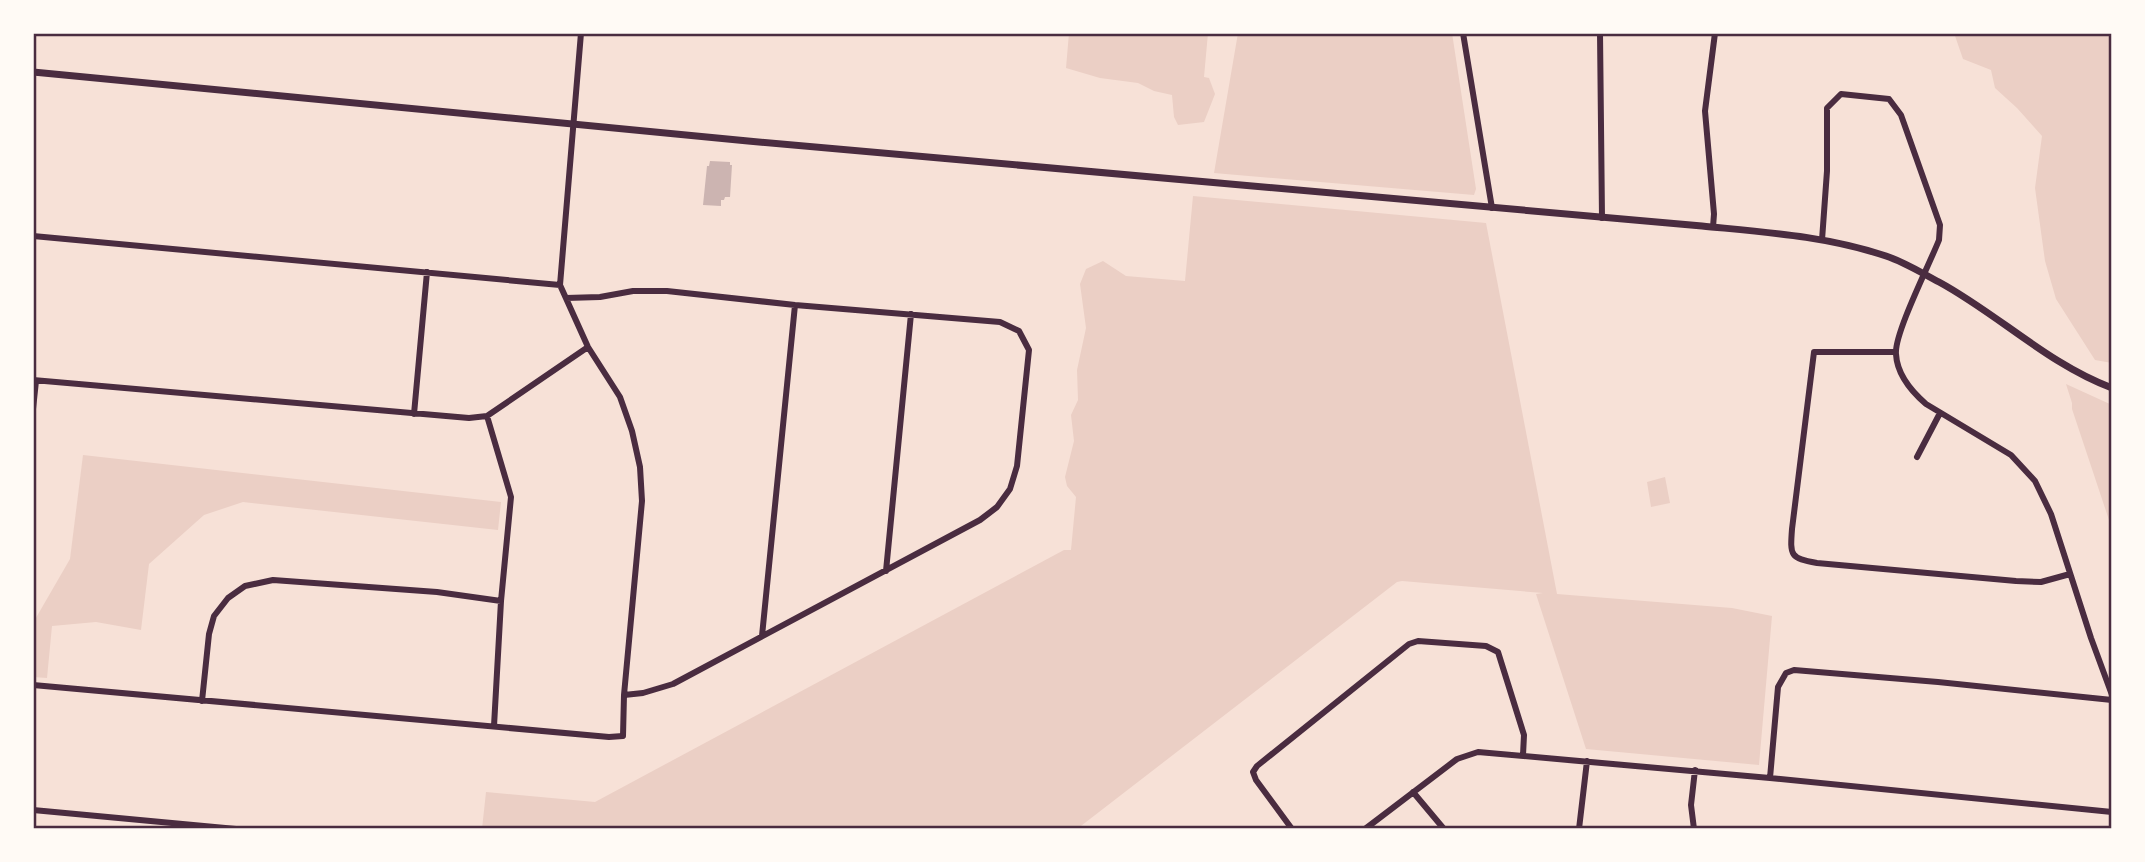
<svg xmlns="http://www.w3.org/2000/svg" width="2145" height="862" font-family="'Open Sans',sans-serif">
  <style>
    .green { fill: #ebcfc5 }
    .building { fill: #ccb4b1 }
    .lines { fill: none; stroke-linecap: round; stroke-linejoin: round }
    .minor { stroke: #4a2c40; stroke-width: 6 }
    .tertiary { stroke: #4a2c40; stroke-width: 7 }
    .neatline { fill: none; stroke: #4a2c40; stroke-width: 2.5 }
  </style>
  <rect width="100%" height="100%" fill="#f7e1d7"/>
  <path class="green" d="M1069,33h139l-4,44 5,1 6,16 -11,28 -26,3 -4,-8 -2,-22 -18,-4 -16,-8 -38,-5 -34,-10z
    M1238,33h214l24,156 -2,6 -260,-22z
    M1954,33h158v330l-17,-3 -39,-61 -11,-38 -10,-73 7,-52 -25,-28 -22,-20 -4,-18 -28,-11z
    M1193,196l293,27 71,371 175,14 40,8 -13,149 -173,-16 -50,-155 7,-1 -141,-12 -5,1 -320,247h-595l4,-37 109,10 469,-252h7l5,-53 -9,-11 -2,-9 9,-36 -3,-26 7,-15 -1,-30 9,-42 -6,-44 6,-15 17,-8 23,15 59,5z
    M2066,384l46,21v124l-40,-120v-6z
    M83,455l418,47 -3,28 -255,-28 -39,13 -55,49 -8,66 -45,-8 -44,4 -5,52 -14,-1v-54l37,-64z
    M1665,477l5,26 -19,4 -4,-25z"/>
  <path class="building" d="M710,161l20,1v3h2l-2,32h-5l-1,3h-3v6l-18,-1 4,-39h2z"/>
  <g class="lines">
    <path class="minor" d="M1463,33l29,175
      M1600,33l2,185
      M1713,227l1,-13 -9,-103 10,-78
      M33,236l527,49
      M1822,240l5,-69v-63l14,-14 48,5 12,16 39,110 -1,15c-9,23 -45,94 -43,114 1,20 15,37 30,50l85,51 24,26 16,33 40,124 21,57
      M566,298l34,-1 33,-6h34l128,14 205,17 19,9 10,19 -12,116 -7,23 -13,18 -17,13 -307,164 -30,9 -19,2
      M1895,352h-81l-22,177c-2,27 -2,29 25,34l199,18 25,1 29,-8
      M33,380l436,38 18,-2 101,-69
      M33,409l3,-28
      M414,414l13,-142
      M487,416l24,81 -10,104 -7,125
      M1917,457l23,-44
      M886,571l25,-257
      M762,636l33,-331
      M33,685l576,52 14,-1 1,-41 18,-194 -2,-34 -8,-36 -12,-34 -32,-50 -28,-62 21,-252
      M202,701l7,-67 5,-18 14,-18 17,-12 28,-6 164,12 64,9
      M1770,778l8,-91 8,-14 8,-3 144,12 174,18
      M1413,792l31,37
      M33,810l203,19
      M1292,829l-36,-49 -3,-8 4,-6 152,-122 9,-3 68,5 12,6 26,83 -1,20
      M1365,829l92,-70 21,-7 292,26 342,34
      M1579,829l8,-68
      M1694,829l-3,-24 4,-35"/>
    <path class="tertiary" d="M33,72l715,69 954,85c61,6 125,10 184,30 18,6 36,17 53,26 59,32 109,82 173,106"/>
  </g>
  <rect width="2145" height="862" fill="none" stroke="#fffaf5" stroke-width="70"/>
  <rect x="35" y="35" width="2075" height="792" class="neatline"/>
</svg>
